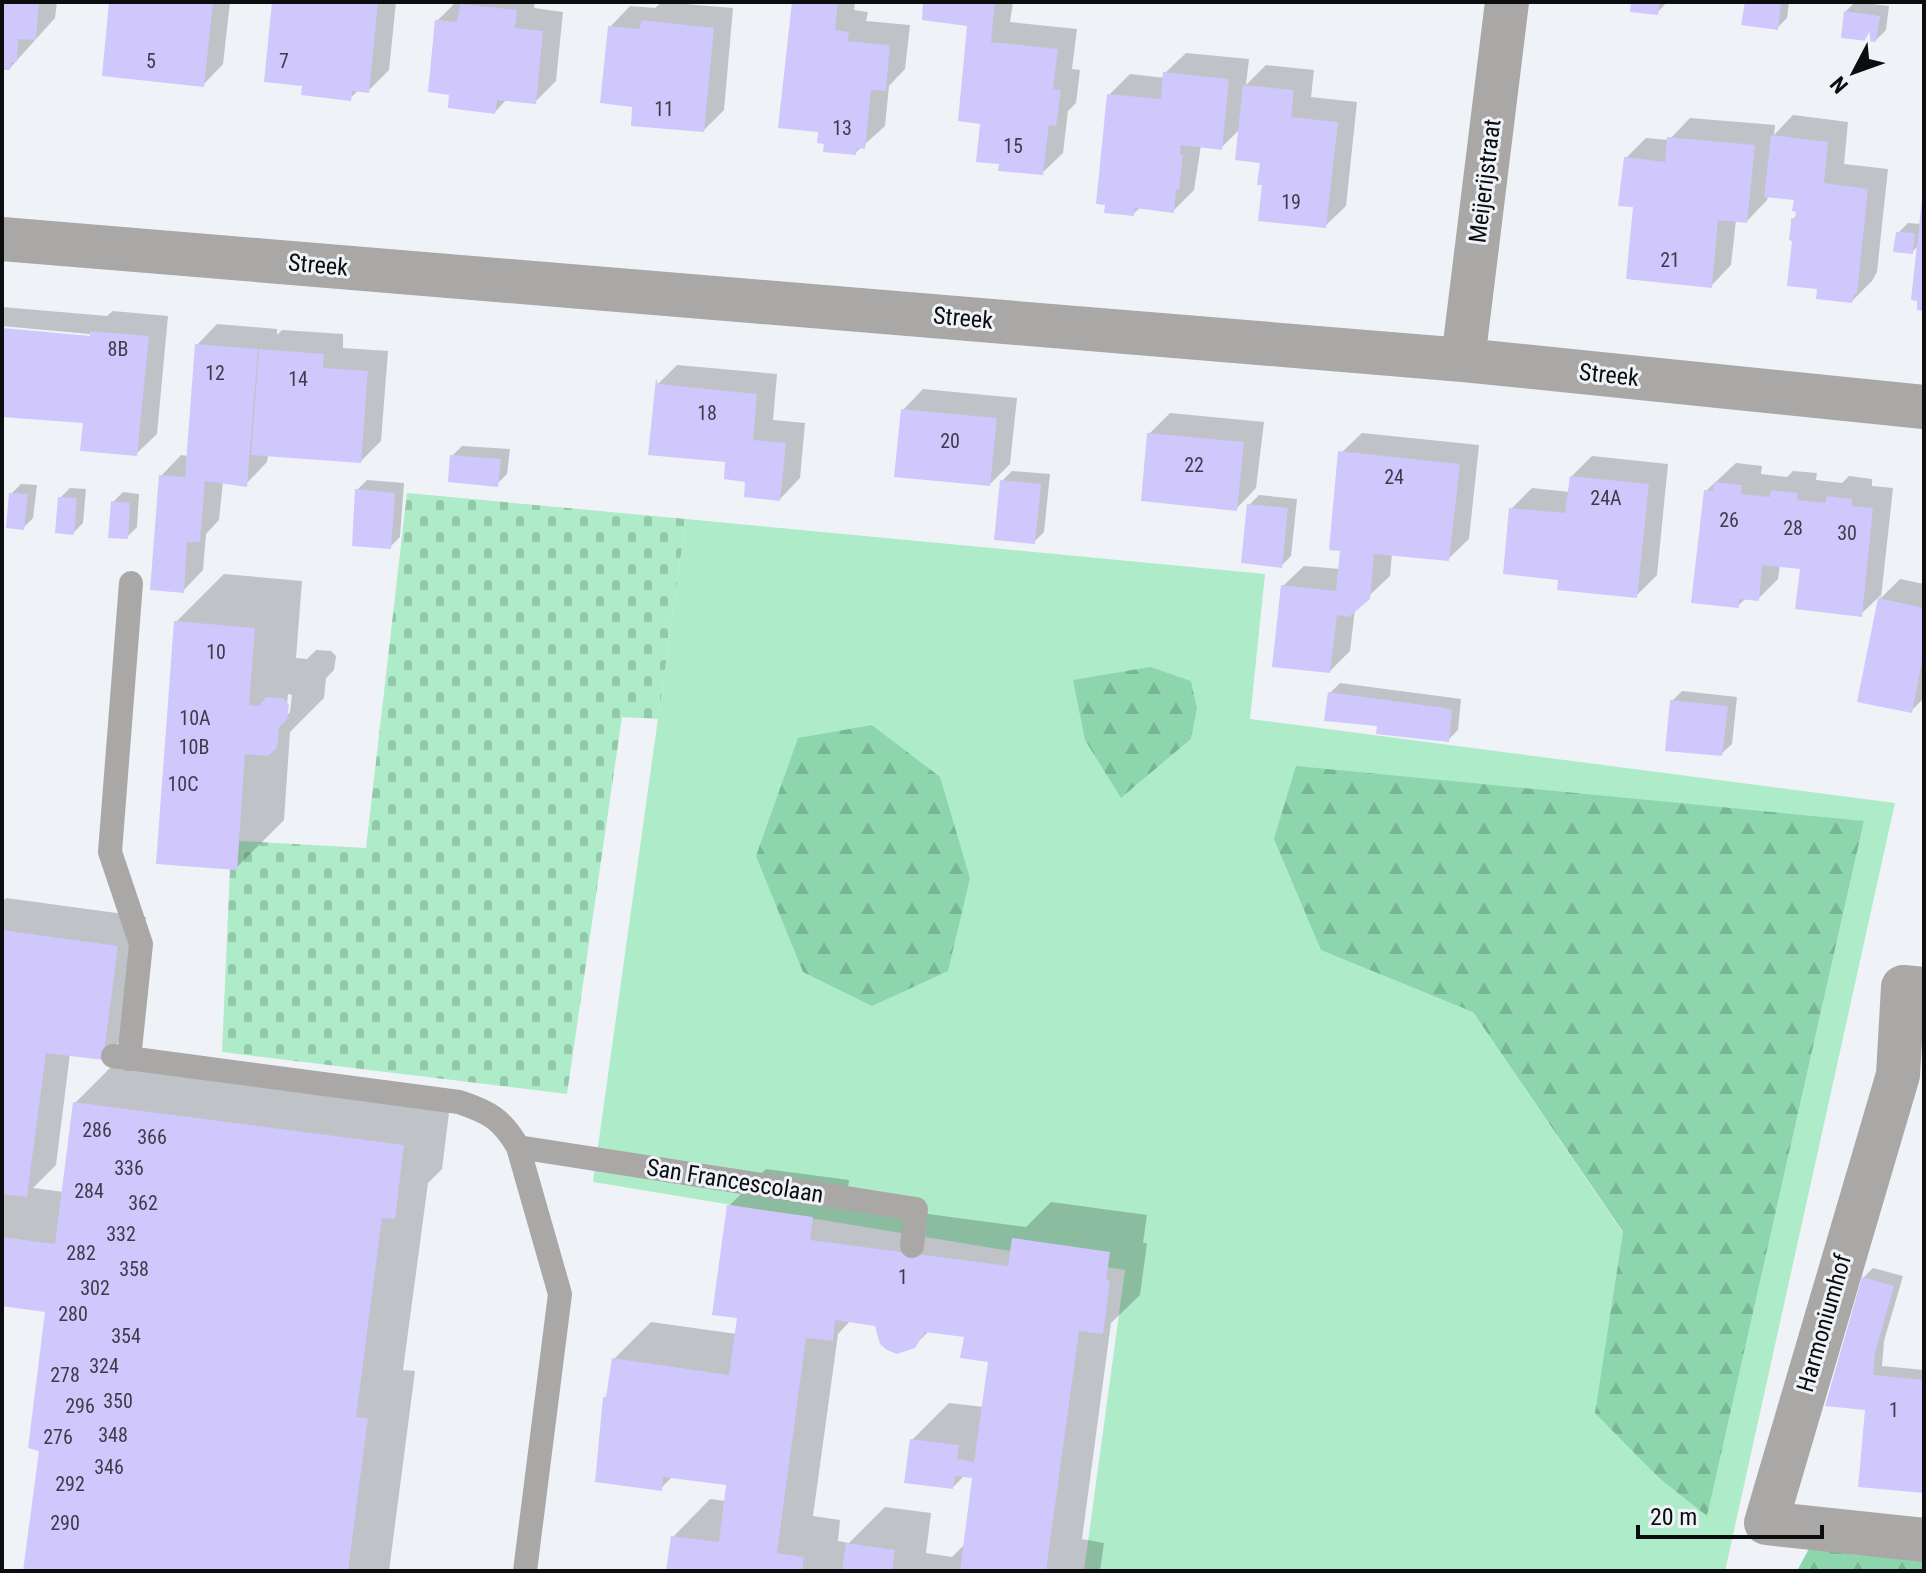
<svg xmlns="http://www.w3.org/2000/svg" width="1926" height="1573" font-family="'Roboto Condensed',sans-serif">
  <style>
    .green { fill: #aeebc9; fill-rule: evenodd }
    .forest { fill: url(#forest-firs) }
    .cemetery { fill: url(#cemetery-stones) }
    .shadow { fill: #0003; fill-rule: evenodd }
    .building { fill: #d0c7fc }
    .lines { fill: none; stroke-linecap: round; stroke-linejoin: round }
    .lane { stroke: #aaa8a6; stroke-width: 24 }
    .street { stroke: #aaa8a6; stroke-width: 44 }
    .labels { text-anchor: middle; stroke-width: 6; stroke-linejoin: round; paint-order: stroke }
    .number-label { font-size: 20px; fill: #3d3c4a }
    .street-label { font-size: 24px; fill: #0c0d0f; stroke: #eff3f8 }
  </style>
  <defs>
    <pattern id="forest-firs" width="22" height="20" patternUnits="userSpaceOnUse" patternTransform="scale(2)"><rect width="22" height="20" fill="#8cd5ad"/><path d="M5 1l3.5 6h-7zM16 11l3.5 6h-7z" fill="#78b694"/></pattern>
    <pattern id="cemetery-stones" width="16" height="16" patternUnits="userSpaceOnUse" patternTransform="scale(2)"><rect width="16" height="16" fill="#aeebc9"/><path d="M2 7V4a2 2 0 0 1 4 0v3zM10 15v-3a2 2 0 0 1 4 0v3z" fill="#94c8ab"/></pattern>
  </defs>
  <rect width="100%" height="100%" fill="#eff3f8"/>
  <path class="green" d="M686,519l579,55 -15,145 645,84 -170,768h-641l41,-301 -532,-88zM1197,709l-6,30 -70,59zM872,725l67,52 31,101zM1864,821l-157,694 -48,-37 -63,-65 27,-180 -150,-221z"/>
  <path class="forest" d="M1150,667l41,14 6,28 -6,30 -70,59 -36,-58 -12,-60z
    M872,725l68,52 30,101 -22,93 -76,35 -69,-34 -47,-116 42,-118z
    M1296,766l568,55 -157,695 -48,-38 -64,-65 28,-181 -150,-220 -152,-62 -47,-111z
    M1812,1543l112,16v12h-127z"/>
  <path class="cemetery" d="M407,493l279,26 -28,200 -36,-2 -55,377 -345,-42 8,-183 7,1 2,-29 127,7z"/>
  <path class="shadow" d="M2,2h55l-2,16 -45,50h-8z
    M111,2h119l-7,62 -20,21z
    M274,2h122l-7,68 -21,21 -9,-1 -9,8 -46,-14z
    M456,2h79l-1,6 29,4 -7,69 -21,21 -28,-3 -12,13 -44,-19 -14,-72z
    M662,2l71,6 -9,102 -20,20 -70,-25 -24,-78 20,-21 25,2z
    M794,2h61l-1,8 14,2 -2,9 44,4 -5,44 -16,17 -4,40 -30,27 -29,-11 -6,-12z
    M926,2h87l-3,20 67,7 -5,40 8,1 -4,33 -8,8 -5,42 -21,20 -40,-10 -20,-41 -12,-97z
    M1633,2h34l-10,11z
    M1747,2h42l-2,16 -10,10 -33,-5z
    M1855,2l34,4 -3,24 -10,10 -31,-28z
    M1186,53l63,6 -3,26 20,-20 48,5 -3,27 46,5 -11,104 -21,20 -61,-42 -2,-23 -21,-33 -19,19 -21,-2 -7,45 -21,21 -32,-4 -8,7 -24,-119 21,-21 35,4v-5z
    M1793,115l55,7 -4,42 44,5 -11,103 -5,9 -20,20 -33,-13 -26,-69 5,-5 -2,-15 -28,-4 -1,5 -20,21 -11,-1 -5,45 -20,21 -76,-80 -9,-48 20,-20 23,2 21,-22 85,7 -1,10z
    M1924,198v111l-5,-64 -7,7 -14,-19 10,-10 13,1z
    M2,307l105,9 6,-5 55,5 -11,118 -21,20 -51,-32 -83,-8v-84l97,9 1,-4 -98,-9z
    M217,324l60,5v6l5,-5 61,4v14l45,3 -7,90 -20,20 -93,-7 -1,8 -20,21 -24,-2 -4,39 -13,14 -3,36 -20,21 -22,-115 20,-21 7,1 9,-111z
    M677,365l100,9 -4,46 32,3 -5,55 -20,21 -33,-19 -90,-95z
    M923,389l94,9 -7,66 -20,20 -87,-74z
    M1170,413l94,9 -8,66 -20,21 -87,-75z
    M1362,433l117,12 -10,94 -21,20 -56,-5 -2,22 -35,33 -5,42 -20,20 -47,-85 21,-20 36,3 1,-116z
    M462,446l48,3 -3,25 -10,10 -45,-28z
    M1592,456l76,8 -11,111 -20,20 -77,-17 -49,-69 21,-21 38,4 1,-15z
    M1736,463l26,3 -1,8 26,3 6,-6 24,2 -1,7 26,3 7,-7 23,3v7l21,2 -12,110 19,-19 24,5v114l-13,13 -51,-10 21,-106 -20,19 -59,-47 -22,-2 -2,14 -20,20 -12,-1 -8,8 -32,-115z
    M1012,471l38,3 -6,58 -10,10 -32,-61z
    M367,480l37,3 -4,54 -10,10 -33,-57z
    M21,484l16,1 -4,33 -10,10 -12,-34z
    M70,488l16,1 -3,34 -10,10 -13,-35z
    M123,492l16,2 -2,33 -10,10 -14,-35z
    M1259,495l38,4 -6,57 -10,10 -32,-61z
    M224,574l78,7 -6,77 11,1 9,-9 15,1 5,5 -2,14 -8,8 -2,20 -34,34 -6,88 -48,48 -60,-246zM288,694l4,1 -2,17 -4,4z
    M1340,683l121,16 -3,31 -10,10 -69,-15 -49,-32z
    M1682,691l55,6 -5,47 -11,10 -49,-53z
    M6,898l140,19 -14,112 -29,29 -33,-4 -14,111 -23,23 31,4 11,-89 48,-48 328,42 -9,72 -14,14 -25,187 12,1 -26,200h-364l16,-121 7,-140 -46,-6v-402z
    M766,1169l83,11 -3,23 180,24 25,-25 96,13 -4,28h4l-7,52 -29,28 -29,216 22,4 -4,28h-432l5,-34 37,-38 16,2 2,-18 -55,-7 -12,12 -56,-90 3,-4 6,-35 37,-37 86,12 2,-18 -10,-110zM851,1320l26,4 37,22 16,-16 36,5 24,25 -6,47 -35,-4 -37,37 41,47 12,-12 9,1 -8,67 -14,14 -26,-4 5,-40 -46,-6 -36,36 -11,-2 2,-21 -27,-4 25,-182z
    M1873,1268l30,8 -19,65 -2,25 42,4v122l-56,-83 -5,-131z"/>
  <path class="building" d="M2,2h37l-3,38 -18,-1 -1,23h-6l-1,8h-8z
    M109,2h104l-9,85 -102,-11z
    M272,2h106l-9,91 -17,-2 -1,10 -50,-6 1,-9 -38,-4z
    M792,2h46l-3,28 14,2 -2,9 43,4 -4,46 -15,-1 -6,59 -8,-1 -1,7 -33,-3 1,-8 -7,-1 1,-11 -40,-4z
    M923,2h72l-4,40 67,7 -5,40 8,1 -5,36 -7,-1 -6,50 -45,-4 1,-7 -23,-2 4,-38 -22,-3 9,-95 -45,-6z
    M1631,2h29l-2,13 -28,-3z
    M1745,2l36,1 -3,27 -37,-5z
    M460,4l57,6 -2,18 28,3 -7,73 -39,-4 -2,14 -47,-6 1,-13 -21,-3 7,-72 22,2z
    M1844,11l36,5 -4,26 -35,-4z
    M641,20l73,8 -10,104 -73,-6 1,-19 -32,-4 8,-77 32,3z
    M1163,72l66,7 -7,71 -41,-5 -1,10h3l-4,35h-3l-2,23 -39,-5 -1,8 -30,-3 1,-8 -9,-1 11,-110 54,5z
    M1243,85l51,5 -3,27 47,5 -12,106 -68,-7 4,-36h-5l3,-22 -25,-3z
    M1771,135l57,7 -4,41 44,6 -11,105h-3l-2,9 -36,-4 1,-10 -30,-3 5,-45 -3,-1 2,-18v-4l4,1 1,-7 -4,-1 2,-11 -30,-3z
    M1667,137l88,8 -8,78 -29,-3 -6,68 -86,-9 7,-72 -15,-1 6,-49 41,5z
    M1922,199h2v112l-7,-1v-9l-6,-1z
    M1896,232l19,1 -2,21 -20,-2z
    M2,328l88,8v-5l59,5 -12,120 -57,-5 3,-28 -81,-6z
    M195,344l63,5 -11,138 -42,-6 -5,61h-13l-3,51 -34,-3 9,-115 26,2z
    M259,349l65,5 -1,14 45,3 -7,92 -110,-8z
    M656,378l2,6 99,10 -4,46 33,3 -6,58 -36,-4 1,-15 -21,-3 1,-17 -77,-7z
    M901,409l96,9 -7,68 -96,-9z
    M1147,433l97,9 -7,69 -96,-10z
    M1338,451l122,13 -11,97 -75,-7 -4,45 -21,18 -12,-2 -7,58 -58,-6 9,-82 55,6 4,-40 -11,-1z
    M450,455l51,4 -3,28 -50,-5z
    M1570,476l79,8 -12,114 -80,-8 1,-10 -55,-6 6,-66 56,5z
    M1000,480l41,4 -6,60 -41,-4z
    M1714,482l28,3 -1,9 29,3 1,-7 26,3v7l28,3 2,-7 25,3v7l21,2 -11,109 -67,-8 5,-40 -38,-4 -3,36 -20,-2v9l-48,-5 13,-113 9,1z
    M355,489l40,4 -4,56 -39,-3z
    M9,493l19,1 -4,36 -18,-2z
    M58,497l19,1 -3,37 -19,-2z
    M111,501l19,2 -2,36 -20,-1z
    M1247,504l41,4 -6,60 -41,-5z
    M1878,598l46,10v43l-12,62 -55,-11z
    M174,621l81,7 -6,77 10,1 7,-9 17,1 6,7 -2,15 -8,7 -2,21 -9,8 -23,-2 -8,116 -81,-6z
    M1328,692l124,17 -3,33 -73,-8 1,-8 -53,-5z
    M1670,700l58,6 -6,50 -57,-5z
    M2,930l116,16 -15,114 -57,-7 -19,144 -25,-3z
    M73,1102l331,43 -9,74 -13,-1 -26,199 12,1 -20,153h-325l16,-120 -11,-3 17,-136 -43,-6v-69l53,7z
    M727,1205l86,12 -3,23 198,26 4,-28 98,14 -4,28h4l-7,54 -24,-3 -33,240h-86l12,-93 -17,-2 -2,13 -49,-6 6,-44 49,6 -2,14 17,3 14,-100 -28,-4 4,-21 -39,-5 -10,16 -18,6 -10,-4 -7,-6 -5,-18 -40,-6 -2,21 -27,-3 -29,215 27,4 -2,14h-136l5,-35 48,6 7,-57 -63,-8 -1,14 -67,-9 8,-85h3l6,-39 117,17 8,-57 -25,-3z
    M1862,1277l32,9 -19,67 -2,22 51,5v113l-66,-6 7,-77 -40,-4z
    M846,1543l49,7 -3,21h-50z"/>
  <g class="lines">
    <path class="lane" d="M113,1056l346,46c30,10 43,17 59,45l42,147 -35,277
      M129,1059l12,-115 -31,-92 21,-269
      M518,1147l398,62 -4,37"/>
    <path class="street" d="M2,239l1461,121 461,47
      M1463,360l44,-358
      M1924,989l-21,-2 -5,88 -132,448 158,17"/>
  </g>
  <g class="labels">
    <g class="number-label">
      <text x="151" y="68">5</text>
      <text x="284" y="68">7</text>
      <text x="664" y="116">11</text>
      <text x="842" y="135">13</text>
      <text x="1013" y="153">15</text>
      <text x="1291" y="209">19</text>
      <text x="1670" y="267">21</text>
      <text x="118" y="356">8B</text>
      <text x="215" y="380">12</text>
      <text x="298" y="386">14</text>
      <text x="707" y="420">18</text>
      <text x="950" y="448">20</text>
      <text x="1194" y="472">22</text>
      <text x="1394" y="484">24</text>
      <text x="1606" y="505">24A</text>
      <text x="1729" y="527">26</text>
      <text x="1793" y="535">28</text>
      <text x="1847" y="540">30</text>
      <text x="216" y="659">10</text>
      <text x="195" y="725">10A</text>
      <text x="194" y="754">10B</text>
      <text x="183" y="791">10C</text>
      <text x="97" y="1137">286</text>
      <text x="152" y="1144">366</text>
      <text x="129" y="1175">336</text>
      <text x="89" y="1198">284</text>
      <text x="143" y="1210">362</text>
      <text x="121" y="1241">332</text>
      <text x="81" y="1260">282</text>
      <text x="134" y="1276">358</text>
      <text x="903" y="1284">1</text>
      <text x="95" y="1295">302</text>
      <text x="73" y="1321">280</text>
      <text x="126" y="1343">354</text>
      <text x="104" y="1373">324</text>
      <text x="65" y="1382">278</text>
      <text x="118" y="1408">350</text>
      <text x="80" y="1413">296</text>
      <text x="1894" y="1417">1</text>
      <text x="113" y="1442">348</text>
      <text x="58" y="1444">276</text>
      <text x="109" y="1474">346</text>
      <text x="70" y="1491">292</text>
      <text x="65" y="1530">290</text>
    </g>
    <g class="street-label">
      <text transform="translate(1485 181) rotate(-83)" y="8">Meijerijstraat</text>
      <text transform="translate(318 265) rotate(5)" y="8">Streek</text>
      <text transform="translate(963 318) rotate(5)" y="8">Streek</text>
      <text transform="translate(1609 375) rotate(6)" y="8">Streek</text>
      <text transform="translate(735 1181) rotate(9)" y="8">San Francescolaan</text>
      <text transform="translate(1824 1323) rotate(-74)" y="8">Harmoniumhof</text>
    </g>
  </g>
  <rect width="1926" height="1573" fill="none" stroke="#0c0d0f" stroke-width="8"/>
  <g transform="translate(1854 72) rotate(229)" stroke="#eff3f8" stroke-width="6" paint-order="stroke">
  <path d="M0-6L14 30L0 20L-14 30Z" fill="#0c0d0f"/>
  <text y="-12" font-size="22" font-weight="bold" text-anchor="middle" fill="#0c0d0f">N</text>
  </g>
  <path d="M1638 1525v12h184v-12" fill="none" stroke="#0c0d0f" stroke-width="4"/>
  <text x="1650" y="1525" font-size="24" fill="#0c0d0f" stroke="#eff3f8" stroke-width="6" paint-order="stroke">20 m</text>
</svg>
